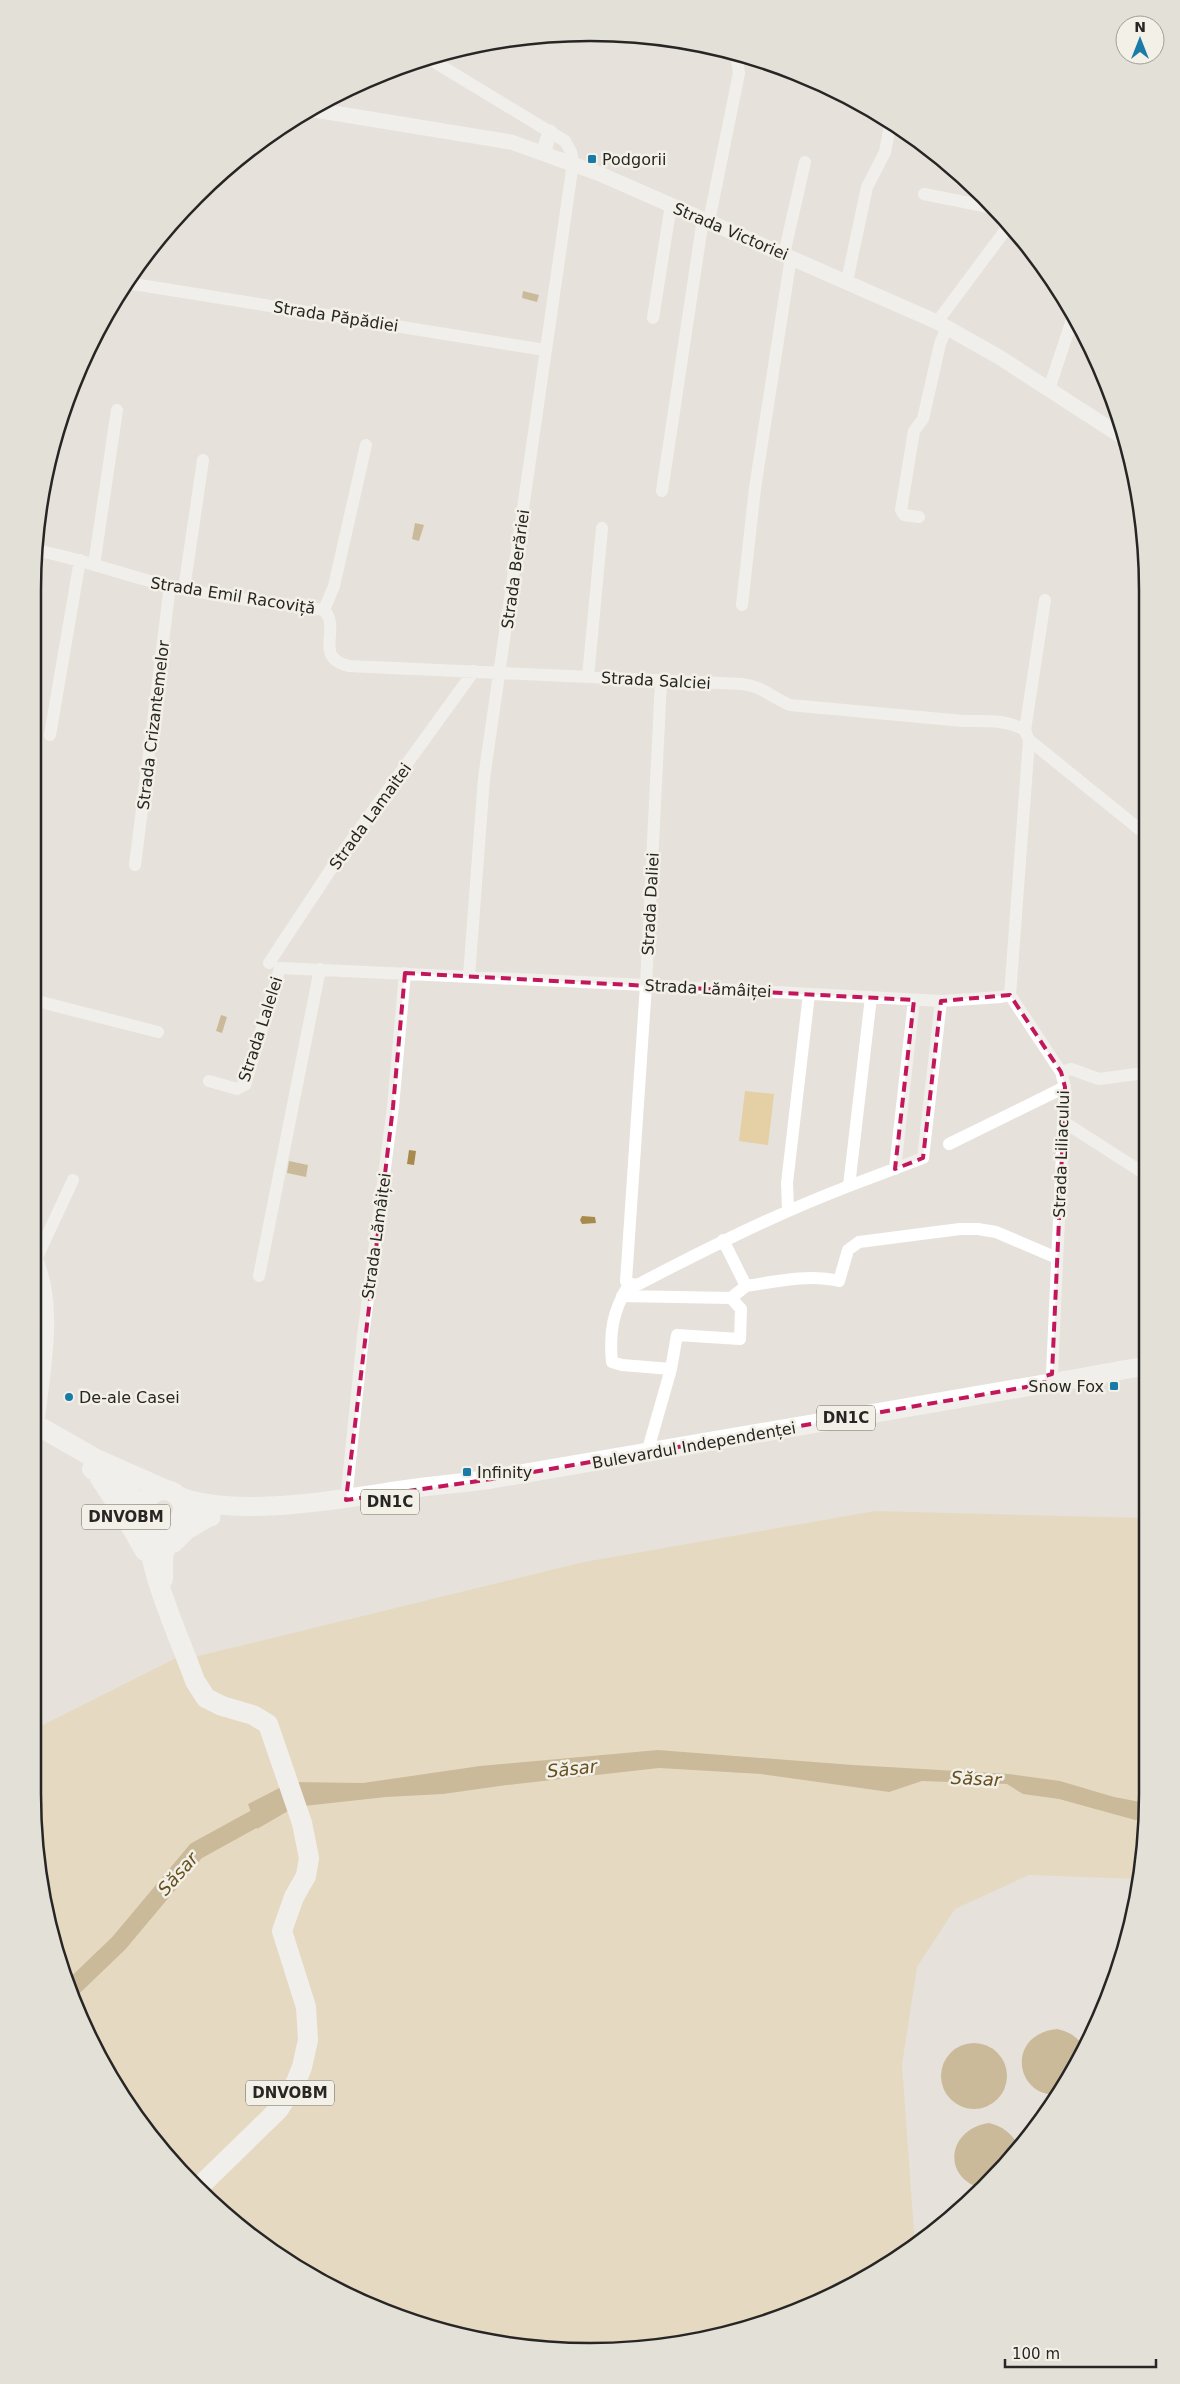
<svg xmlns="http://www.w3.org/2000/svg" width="1180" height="2384" font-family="'DejaVu Sans',sans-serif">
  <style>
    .green { fill: #e5cfa4 }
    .water { fill: #a88a4c }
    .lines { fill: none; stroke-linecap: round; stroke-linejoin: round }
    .river { stroke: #a88a4c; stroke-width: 18 }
    .minor { stroke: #fff; stroke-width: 12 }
    .tertiary { stroke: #fff; stroke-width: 15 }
    .primary { stroke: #fff; stroke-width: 19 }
    .trunk { stroke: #fff; stroke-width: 20 }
    .marked { fill: none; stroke: #c2185b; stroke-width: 4; stroke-dasharray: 10 6; stroke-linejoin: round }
    .poi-dot { fill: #1a7ba7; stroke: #f3f0e8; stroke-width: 2 }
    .labels { text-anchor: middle; stroke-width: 5; stroke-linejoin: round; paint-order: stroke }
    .shield { fill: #f3f0e8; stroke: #65635f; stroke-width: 1 }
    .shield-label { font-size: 15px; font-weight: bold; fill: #282624 }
    .poi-label { font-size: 16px; fill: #282624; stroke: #f3f0e8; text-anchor: start }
    .street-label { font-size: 16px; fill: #282624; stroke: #f3f0e8 }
    .water-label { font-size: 18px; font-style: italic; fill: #66501f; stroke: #f3f0e8 }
    .rim { fill: none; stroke: #282624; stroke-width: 2.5 }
  </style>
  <rect width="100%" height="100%" fill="#e6e2db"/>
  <path class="green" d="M745,1091l29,3 -6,51 -29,-4z
    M875,1511l270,7 1,312 -8,49 -109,-4 -74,34 -38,58 -15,98 13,180 -78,49 -102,38 -73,15 -108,3 -73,-9 -104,-32 -66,-32 -89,-64 -74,-79 -41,-61 -45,-100 -19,-71 -10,-108v-64l153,-77 8,4 390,-95z"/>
  <path class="water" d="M523,291l16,4 -2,7 -15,-4z
    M415,523l9,2 -5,16 -7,-2z
    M221,1015l6,2 -5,16 -6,-2z
    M409,1150l7,1 -2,14 -7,-1z
    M289,1161l19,4 -2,12 -19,-4z
    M582,1216l13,1 1,6 -14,1 -2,-4z
    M658,1750l195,15 156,9 51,7 54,16 32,6v20l-87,-24 -36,-5 -16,-10 -85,-3 -33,11 -128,-18 -102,-6 -152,17 -64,9 -57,3 -91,10 -38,22 -9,-25 43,-22 72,1 117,-17z
    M1057,2029c13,3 21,8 28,20l-26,45c-42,6 -56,-59 -2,-65z
    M941 2076a33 33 0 1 1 66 0a33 33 0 1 1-66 0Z
    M989,2123c15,4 22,10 30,23l-36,43c-42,-11 -36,-60 6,-66z"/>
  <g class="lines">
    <path class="river" d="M70,1990l49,-47 77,-92 78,-43"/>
    <path class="minor" d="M428,58l137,83 6,11 2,11 -89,615 -15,198
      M924,194l65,13
      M709,221l30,-148 -3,-21
      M784,254l21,-92
      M847,281l20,-94 18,-35 5,-26
      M127,283l418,67
      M653,318l18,-113
      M937,322l70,-94
      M1049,389l24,-72
      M662,491l41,-272
      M919,517l-15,-2 -3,-5 13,-79 9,-12 17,-75 7,-17
      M34,550c47,8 90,26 136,36 51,12 103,17 154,24l10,-24 32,-141
      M94,565l23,-155
      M184,589l19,-129
      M742,605l13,-117 36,-231
      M324,610c18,19 -12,47 25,56l393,18c23,3 28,13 48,21l173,16c23,0 41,-2 62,9
      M588,677l14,-149
      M661,681l-15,304 -20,296 8,4 5,-1c69,-36 137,-70 210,-98l22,-189
      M50,735l30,-175
      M1027,736l-2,-6 20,-130
      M135,865l35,-279
      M269,963l66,-100 139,-192
      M33,1000l125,32
      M1061,1072l10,-3 28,10 45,-6
      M209,1081l28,8 8,-4 35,-117 366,17 295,16 60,-4 9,-2
      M1064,1122l81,52
      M949,1144l116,-57
      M895,1169l19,-169
      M849,1186l74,-28 18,-157
      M788,1210l-1,-27 22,-189
      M723,1240l23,46c32,-5 62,-12 93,-5l9,-31 11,-8 101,-13h18l18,3 61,26
      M33,1250c27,53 11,119 5,176
      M37,1257l36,-77
      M259,1276l61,-307
      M629,1284c-16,27 -20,47 -17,78l10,3 49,4
      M622,1296l109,2
      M1052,1374l13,-287 -4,-15 -51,-77 19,-255 115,93
      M647,1453l24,-84 6,-34 63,4 1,-30 -10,-11 15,-12
      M346,1500l17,-164 30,-229 12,-134"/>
    <path class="tertiary" d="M309,109l202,33 89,32 337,148 62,35 122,79
      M543,153l7,-21"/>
    <path class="primary" d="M1062,1381l83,-15
      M176,1495c58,25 170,3 233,-6 27,-4 55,-6 83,-10l552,-95
      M180,1519l31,-2"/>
    <path class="trunk" d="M33,1423l63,36 70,31
      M92,1469l20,11 33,27
      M100,1478l23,35 22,38
      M145 1509a19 19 0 1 1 38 0a19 19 0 1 1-38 0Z
      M146,1515c2,58 30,113 49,166l11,17 16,8 31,9 15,9 34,99 7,35 -3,18 -12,21 -12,34 24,76 2,33 -6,27 -6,15 -17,27 -81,79
      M173,1543l13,-13 22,-13
      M163,1579v-22l8,-30"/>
  </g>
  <path d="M0 0H1180V2384H0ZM405,973l509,27 -19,169 28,-11 18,-157 69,-6 51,77 4,15 -13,287 -7,2 -1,8 -552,95 -146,21 47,-393z" fill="#e6e2db" fill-opacity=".55" fill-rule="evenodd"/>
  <path class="marked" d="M405,973l509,27 -19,169 28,-11 18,-157 69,-6 51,77 4,15 -13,287 -7,2 -1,8 -552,95 -146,21 47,-393z"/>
  <g class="poi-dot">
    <rect x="587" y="154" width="10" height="10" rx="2.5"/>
    <rect x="1109" y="1381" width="10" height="10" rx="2.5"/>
    <circle cx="69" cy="1397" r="5"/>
    <rect x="462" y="1467" width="10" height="10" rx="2.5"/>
  </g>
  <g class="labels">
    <g class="shield">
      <rect x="817" y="1405.5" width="58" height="25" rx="4"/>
      <rect x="361" y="1489.5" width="58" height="25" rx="4"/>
      <rect x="82" y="1504.5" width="88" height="25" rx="4"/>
      <rect x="246" y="2080.5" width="88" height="25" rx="4"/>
    </g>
    <g class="shield-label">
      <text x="846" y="1423">DN1C</text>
      <text x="390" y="1507">DN1C</text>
      <text x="126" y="1522">DNVOBM</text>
      <text x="290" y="2098">DNVOBM</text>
    </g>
    <g class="poi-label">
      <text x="602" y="165">Podgorii</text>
      <text x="1104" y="1392" text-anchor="end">Snow Fox</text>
      <text x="79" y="1403">De-ale Casei</text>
      <text x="477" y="1478">Infinity</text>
    </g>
    <g class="street-label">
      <text transform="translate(731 231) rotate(23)" y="6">Strada Victoriei</text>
      <text transform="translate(336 316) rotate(9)" y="6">Strada Păpădiei</text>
      <text transform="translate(515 569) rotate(-82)" y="6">Strada Berăriei</text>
      <text transform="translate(233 595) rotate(9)" y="6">Strada Emil Racoviță</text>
      <text transform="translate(656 680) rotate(3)" y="6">Strada Salciei</text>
      <text transform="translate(153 725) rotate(-83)" y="6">Strada Crizantemelor</text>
      <text transform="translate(370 816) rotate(-54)" y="6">Strada Lamaitei</text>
      <text transform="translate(650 904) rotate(-87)" y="6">Strada Daliei</text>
      <text transform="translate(708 988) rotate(3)" y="6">Strada Lămâiței</text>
      <text transform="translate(260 1029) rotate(-72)" y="6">Strada Lalelei</text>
      <text transform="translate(1061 1154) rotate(-88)" y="6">Strada Liliacului</text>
      <text transform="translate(376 1236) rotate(-82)" y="6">Strada Lămâiței</text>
      <text transform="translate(694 1445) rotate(-10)" y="6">Bulevardul Independenței</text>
    </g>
    <g class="water-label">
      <text transform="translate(572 1769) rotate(-6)" y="6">Săsar</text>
      <text transform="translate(976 1779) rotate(3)" y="6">Săsar</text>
      <text transform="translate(178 1874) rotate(-48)" y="6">Săsar</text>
    </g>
  </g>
  <path d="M0 0H1180V2384H0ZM590 41H590A549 549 0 0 1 1139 590V1794A549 549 0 0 1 590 2343H590A549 549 0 0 1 41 1794V590A549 549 0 0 1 590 41Z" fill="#e3e0d8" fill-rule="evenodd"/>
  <path class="rim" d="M590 41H590A549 549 0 0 1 1139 590V1794A549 549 0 0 1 590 2343H590A549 549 0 0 1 41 1794V590A549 549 0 0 1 590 41Z"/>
  <g transform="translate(1140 40)"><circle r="24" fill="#f3f0e8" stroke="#a29f9a"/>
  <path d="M0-4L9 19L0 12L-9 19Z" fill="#1a7ba7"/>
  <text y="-8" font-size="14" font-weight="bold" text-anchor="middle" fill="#282624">N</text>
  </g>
  <path d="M1005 2359v8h151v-8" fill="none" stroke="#282624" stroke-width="2.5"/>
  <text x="1012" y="2359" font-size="15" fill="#282624" stroke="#f3f0e8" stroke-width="4" paint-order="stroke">100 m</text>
</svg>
